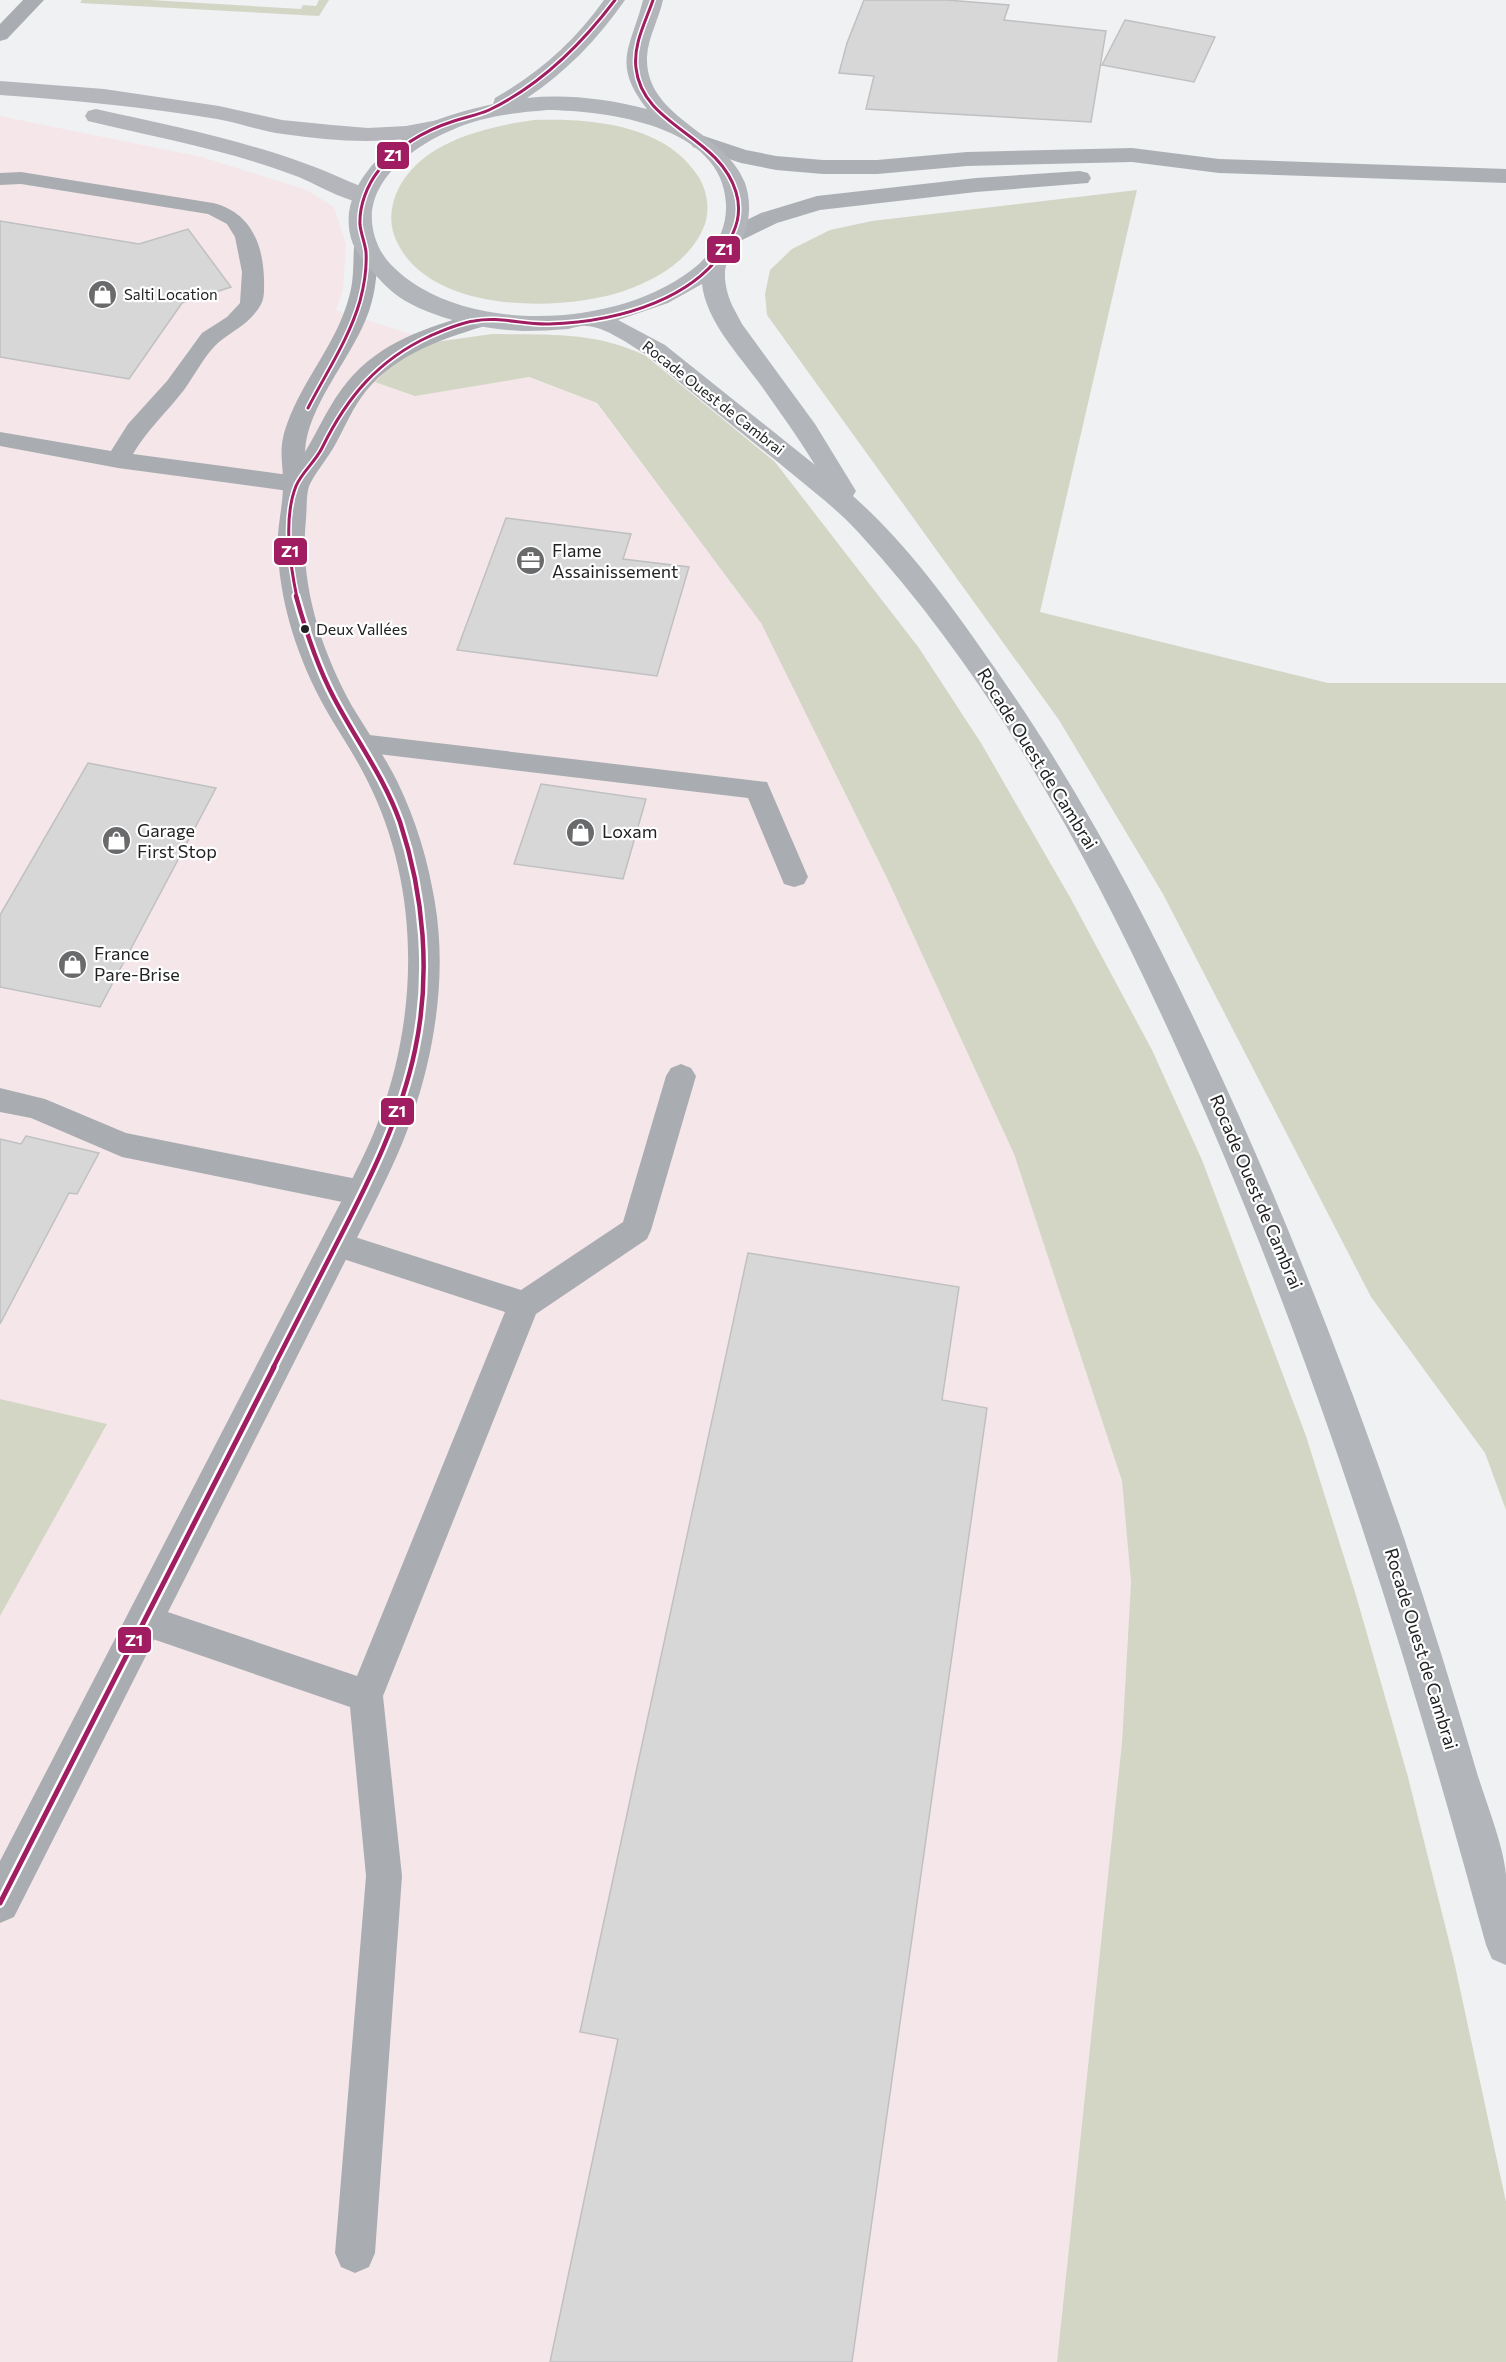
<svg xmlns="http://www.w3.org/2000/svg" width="1506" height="2362" font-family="Commissioner,sans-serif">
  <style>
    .industrial { fill: #f5e7e9 }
    .green { fill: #d4d6c5 }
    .building { fill: #d7d7d8; stroke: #c0c0c2; stroke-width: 1.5 }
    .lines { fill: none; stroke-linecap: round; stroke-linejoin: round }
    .lane { fill: #a9adb2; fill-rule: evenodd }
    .street { fill: #a9adb2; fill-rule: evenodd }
    .secondary { fill: #b4b6bc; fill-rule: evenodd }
    .primary { fill: #acb0b5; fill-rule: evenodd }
    .highway { fill: #b2b5ba; fill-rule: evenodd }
    .bus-1-far2-casing { stroke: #fff; stroke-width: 6 }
    .bus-1-far1-casing { stroke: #fff; stroke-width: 9 }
    .bus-1-casing { stroke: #fff; stroke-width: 10 }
    .bus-1-far2 { stroke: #a01d62; stroke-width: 3 }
    .bus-1-far1 { stroke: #a01d62; stroke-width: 4.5 }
    .bus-1 { stroke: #a01d62; stroke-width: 5 }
    .bus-dot { fill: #212223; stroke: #fff; stroke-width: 2 }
    .labels { text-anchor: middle; stroke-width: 4.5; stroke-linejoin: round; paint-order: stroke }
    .far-poi-label { font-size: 15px; fill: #212223; stroke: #fff; text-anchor: start }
    .far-street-label { font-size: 15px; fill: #212223; stroke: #fff }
    .bus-label { font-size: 16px; fill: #212223; stroke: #fff; text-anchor: start }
    .poi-label { font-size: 18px; fill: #212223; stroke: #fff; text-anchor: start }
    .street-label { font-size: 18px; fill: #212223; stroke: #fff }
    .line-badge { stroke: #fff; stroke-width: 2 }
    .badge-label { font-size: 16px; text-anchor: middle; font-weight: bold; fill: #fff }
  </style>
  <rect width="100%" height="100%" fill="#eff1f3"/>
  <path class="industrial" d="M0,116l202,41 105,33 27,17 12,37 -3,46 -7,20 99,32 161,61 165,220 126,255 127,276 108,327 9,101 -9,160 -65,620h-1057z"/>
  <path class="green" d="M82,0h69l150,9 2,-4 13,1 3,-6h10l-10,16 -239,-13z
    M534,120c56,-2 131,4 164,56 9,14 12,32 7,48 -13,35 -47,55 -81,67 -63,21 -193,23 -227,-49 -8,-16 -7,-32 -1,-48 22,-52 89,-67 138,-74z
    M1137,190l-97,422 288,71h178v827l-21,-57 -114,-156 -208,-403 -104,-174 -292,-405 -2,-21 5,-24 22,-21 38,-19 42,-9z
    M492,334c55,1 104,-3 154,22l129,106 144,186 62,95 90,156 81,151 50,110 104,276 49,156 53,185 46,184 52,241v160h-449l65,-620 9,-160 -9,-101 -108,-327 -127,-276 -126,-255 -164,-220 -68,-26 -114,19 -40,-14 25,-25 35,-15z
    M0,1399l107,25 -107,192z"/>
  <path class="building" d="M864,0h83l62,5 -5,15 102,11 -15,91 -225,-13 8,-33 -35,-3 8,-30z
    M1125,20l90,17 -21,45 -92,-17z
    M0,221l139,23 49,-15 43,58 -49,16 -53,76 -129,-22z
    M506,518l125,16 -8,25 66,8 -32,109 -200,-26z
    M88,763l128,25 -116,219 -100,-20v-72z
    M541,784l105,15 -23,80 -109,-15z
    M26,1136l73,17 -22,41 -8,-1 -69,131v-185l21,5z
    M748,1253l211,34 -17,113 45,8 -135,954h-302l68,-323 -38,-7z"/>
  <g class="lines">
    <path class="lane" d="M23,0h21l-37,39 -7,2v-17z
      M21,172l192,31c37,9 50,40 51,76 0,9 1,20 -4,27 -10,17 -26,24 -41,36 -14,12 -24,33 -35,48 -17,22 -37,40 -51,64l163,22 8,3 4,5 -4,5 -8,3 -178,-24 -118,-22v-14l111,19 17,-27 39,-43 35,-48 25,-16 13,-14 2,-31 -7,-35 -8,-13 -19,-10 -187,-30 -21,1v-12z
      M361,734l406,48 41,95 -4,7 -10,3 -10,-3 -36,-86 -387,-46 -9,-2 -4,-7 4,-7z
      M681,1064l10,4 5,8 -45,154 -4,9 -111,75 -153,382 19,180 -27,377 -6,14 -14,6 -14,-6 -6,-14 31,-377 -16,-169 -206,-71 -12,-5 -5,-11 5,-11 12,-5 213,72 148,-364 -180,-59 -4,-9 4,-9 11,-4 185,59 102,-68 43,-146 5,-8z
      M0,1088l45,11 81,34 236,47 11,4 4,9 -4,9 -11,4 -240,-49 -91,-39 -31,-6z"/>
    <path class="street" d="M366,240l8,2 4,5c-1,26 -2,48 -12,72 -17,42 -59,88 -61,133 14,-23 25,-50 43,-71 32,-39 80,-54 125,-67l9,-2 9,2 3,5 -3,5c-46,14 -94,29 -125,67 -13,16 -21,36 -31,54 -7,13 -18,25 -25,39 -4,8 -3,25 -4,35 -7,64 15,131 46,187 15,25 32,49 45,75 19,39 31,79 38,122 12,71 0,149 -24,217 -11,32 -27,64 -42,94l-355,703 -14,6v-62l342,-661c12,-26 26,-51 36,-78 42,-110 42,-239 -12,-344 -12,-24 -28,-47 -41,-70 -26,-47 -44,-100 -47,-154 -2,-22 4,-43 5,-65 1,-26 -6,-38 4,-65 16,-45 50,-81 62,-127 5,-16 4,-33 5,-50l4,-5z"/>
    <path class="secondary" d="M0,81l104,8 115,17 63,14 50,5 36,3 38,-2 32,-6 8,2 3,5 -3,5c-54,13 -108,10 -163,2 -22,-3 -44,-11 -66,-15 -72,-12 -144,-19 -217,-24z
      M96,109c85,19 173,36 252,72 9,4 22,8 27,16l-3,5c-19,5 -57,-19 -76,-26 -68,-26 -138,-38 -208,-55l-3,-5 3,-5z"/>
    <path class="primary" d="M701,135l45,15 30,6 47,4h54l90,-8 165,-4 87,11 287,10v14l-287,-10 -87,-11 -165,4 -90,8h-54l-47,-4 -35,-7 -48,-16 -3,-5 3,-5z
      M1080,171l8,2 3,5 -3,5 -112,9 -156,18 -43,13 -37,18 -8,2 -8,-2 -4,-5 4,-5 37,-18 56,-17 159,-18z"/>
    <path class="highway" d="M604,0h21c-27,39 -59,72 -98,98 40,-4 80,1 120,11 -36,-46 -16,-61 -4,-109h20c-4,19 -15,37 -16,57 -2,62 79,75 98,126 7,20 5,44 -6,62 -3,5 -8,10 -11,15 -7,14 -1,36 6,49l8,15 73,100 41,67 -3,5c58,51 106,120 150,184 79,114 144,238 203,364 76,161 140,326 198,494 26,78 50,156 73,235 9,29 27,74 29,102 0,30 0,61 0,90l-14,-6 -6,-14c-84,-309 -179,-613 -313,-905 -82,-180 -179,-360 -314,-507 -21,-23 -45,-41 -69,-61 -48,-39 -96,-77 -143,-117 -16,-9 -42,-29 -61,-29 -5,-1 -12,2 -18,3 -14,1 -30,2 -45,2 -40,-1 -107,-15 -136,-44 -12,-12 -27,-28 -34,-43 -19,-49 27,-95 66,-116 23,-12 49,-18 74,-24l2,-6c44,-25 80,-57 109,-98zM547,110c60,1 176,15 179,94 1,24 -10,44 -27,60 -68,59 -202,69 -278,24 -17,-10 -37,-26 -44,-45 -26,-64 52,-109 103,-123 22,-6 45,-8 67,-10zM702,284c4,37 37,71 58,100 19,27 38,53 55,81l-150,-120 -47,-25 50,-17z"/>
    <defs>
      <path id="bus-1-far2" d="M308,408c18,-35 41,-69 52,-107 4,-15 7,-33 6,-49 -1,-9 -5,-18 -6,-27 -1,-19 7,-40 19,-55 19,-24 47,-40 75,-49 12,-4 24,-6 35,-11 52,-25 92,-65 126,-110
        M297,598c-7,-34 -14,-79 -1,-112 6,-14 19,-24 26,-38 25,-51 56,-88 108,-112 14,-6 29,-13 44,-15 25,-5 50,4 75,3 66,-2 155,-24 184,-91 6,-13 7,-28 3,-41 -17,-57 -94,-66 -100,-124 -3,-24 10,-47 17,-68"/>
      <path id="bus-1-far1" d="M273,1368c22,-43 44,-86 66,-129 31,-60 62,-122 76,-189 16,-75 9,-155 -15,-228 -16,-45 -44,-82 -66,-124 -17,-32 -28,-66 -38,-102"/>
      <path id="bus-1" d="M0,1903l274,-536"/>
    </defs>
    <use href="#bus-1-far2" class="bus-1-far2-casing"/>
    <use href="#bus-1-far1" class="bus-1-far1-casing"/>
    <use href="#bus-1" class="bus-1-casing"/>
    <use href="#bus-1-far2" class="bus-1-far2"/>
    <use href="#bus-1-far1" class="bus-1-far1"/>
    <use href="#bus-1" class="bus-1"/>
  </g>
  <defs>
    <symbol id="shop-disc" viewBox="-11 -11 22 22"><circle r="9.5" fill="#696a6c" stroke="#fff"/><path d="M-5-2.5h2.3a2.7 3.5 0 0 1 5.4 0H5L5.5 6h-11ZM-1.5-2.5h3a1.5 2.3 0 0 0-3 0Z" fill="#fff"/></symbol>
    <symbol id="office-disc" viewBox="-11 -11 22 22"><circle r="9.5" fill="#696a6c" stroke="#fff"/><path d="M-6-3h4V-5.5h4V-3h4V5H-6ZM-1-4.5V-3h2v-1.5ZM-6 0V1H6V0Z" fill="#fff"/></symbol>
  </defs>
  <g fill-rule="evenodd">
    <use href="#shop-disc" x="86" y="278" width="33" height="33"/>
    <use href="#office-disc" x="514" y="544" width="33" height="33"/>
    <use href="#shop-disc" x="564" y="816" width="33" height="33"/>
    <use href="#shop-disc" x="100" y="824" width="33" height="33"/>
    <use href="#shop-disc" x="56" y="948" width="33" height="33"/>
  </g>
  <circle class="bus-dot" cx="305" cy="629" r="5"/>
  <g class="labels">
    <g class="far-poi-label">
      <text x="124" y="300">Salti Location</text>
    </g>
    <g class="far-street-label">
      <text transform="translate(713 398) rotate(38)" y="5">Rocade Ouest de Cambrai</text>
    </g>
    <g class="bus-label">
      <text x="316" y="635">Deux Vallées</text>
    </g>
    <g class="poi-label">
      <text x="552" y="557">Flame<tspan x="552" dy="21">Assainissement</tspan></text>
      <text x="137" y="837">Garage<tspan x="137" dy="21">First Stop</tspan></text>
      <text x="602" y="838">Loxam</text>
      <text x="94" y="960">France<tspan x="94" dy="21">Pare-Brise</tspan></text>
    </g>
    <g class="street-label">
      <text transform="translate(1037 759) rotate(58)" y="6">Rocade Ouest de Cambrai</text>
      <text transform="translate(1256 1192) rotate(67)" y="6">Rocade Ouest de Cambrai</text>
      <text transform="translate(1421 1649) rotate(73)" y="6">Rocade Ouest de Cambrai</text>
    </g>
  </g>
  <g class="line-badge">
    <rect x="376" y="141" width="34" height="29" rx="6" fill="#a01d62"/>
    <rect x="706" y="235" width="35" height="29" rx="6" fill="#a01d62"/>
    <rect x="273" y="537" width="35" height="29" rx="6" fill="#a01d62"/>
    <rect x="380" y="1097" width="35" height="29" rx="6" fill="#a01d62"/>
    <rect x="117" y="1626" width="35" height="28" rx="6" fill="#a01d62"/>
  </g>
  <g class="badge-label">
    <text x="393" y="161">Z1</text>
    <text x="724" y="255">Z1</text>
    <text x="290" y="557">Z1</text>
    <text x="397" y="1117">Z1</text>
    <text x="134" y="1646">Z1</text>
  </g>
</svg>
